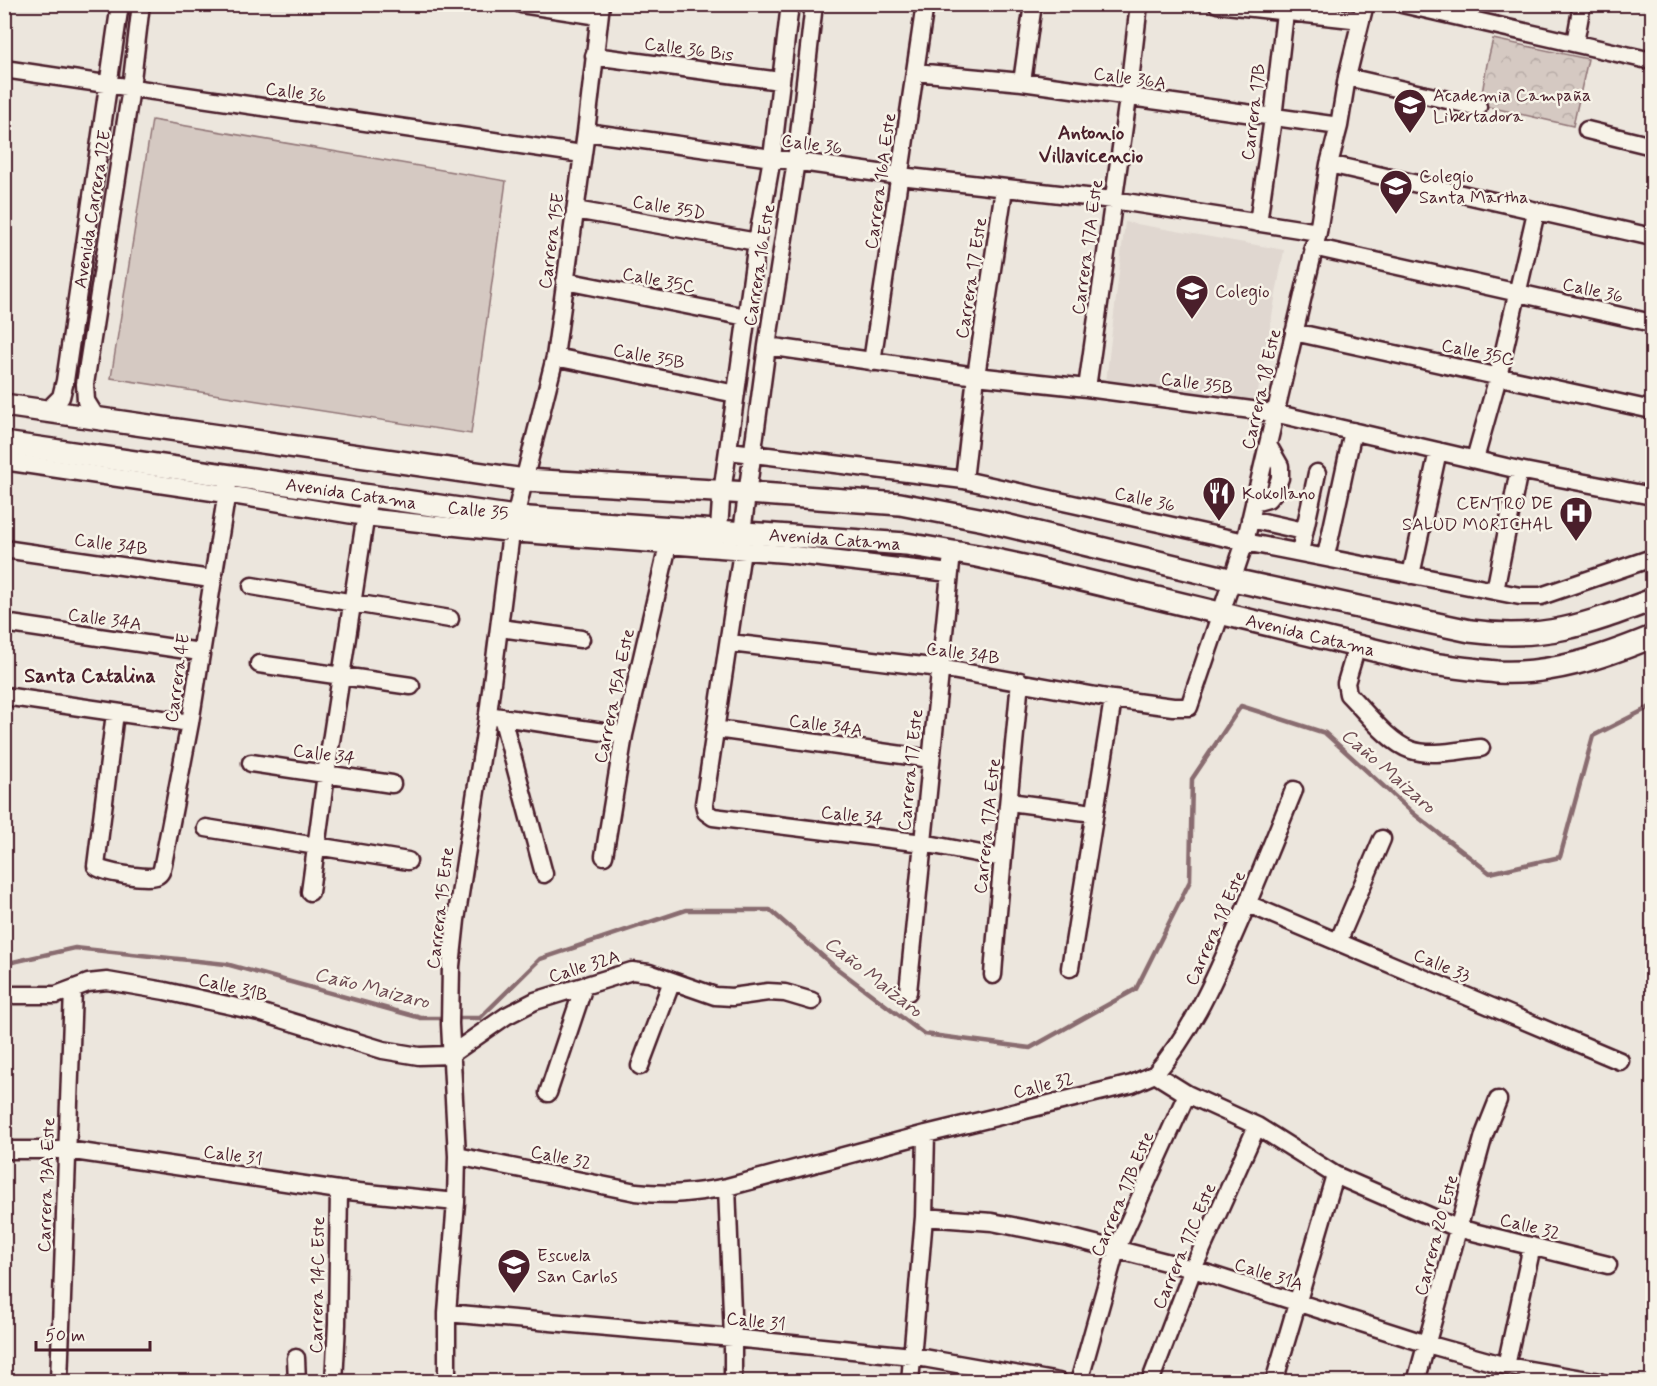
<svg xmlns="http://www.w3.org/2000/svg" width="1657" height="1386" font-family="Mynerve,sans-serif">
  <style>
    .built { fill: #e0d7d0 }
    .grass { fill: #d5c9c2; stroke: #907476; stroke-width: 1.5 }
    .forest { fill: url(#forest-crowns); stroke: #907476; stroke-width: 1.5 }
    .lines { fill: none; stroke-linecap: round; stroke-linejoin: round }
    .stream { stroke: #896c6f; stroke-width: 4.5 }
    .minor-casing { stroke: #4a1f2b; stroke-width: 21 }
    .major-casing { stroke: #4a1f2b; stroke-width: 26 }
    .minor { stroke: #f7f3e8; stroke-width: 16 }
    .major { stroke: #f7f3e8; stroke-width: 21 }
    .labels { text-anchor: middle; stroke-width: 5; stroke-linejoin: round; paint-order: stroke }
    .street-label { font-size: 18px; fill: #4a1f2b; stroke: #f7f3e8 }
    .poi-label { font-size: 18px; fill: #4a1f2b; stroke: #f7f3e8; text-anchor: start }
    .neighbourhood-label { font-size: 20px; font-weight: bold; fill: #4a1f2b; stroke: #f7f3e8 }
    .water-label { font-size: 20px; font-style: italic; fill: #6f4c53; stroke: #f7f3e8 }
  </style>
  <defs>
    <pattern id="forest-crowns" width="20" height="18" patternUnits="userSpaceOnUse" patternTransform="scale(1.5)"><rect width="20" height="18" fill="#d5c9c2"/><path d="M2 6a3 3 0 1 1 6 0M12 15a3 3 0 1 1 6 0" fill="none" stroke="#b8aca7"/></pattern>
  </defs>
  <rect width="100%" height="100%" fill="#ece6dd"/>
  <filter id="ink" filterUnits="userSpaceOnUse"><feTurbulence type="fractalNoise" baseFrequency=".0167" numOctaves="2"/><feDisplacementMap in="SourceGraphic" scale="12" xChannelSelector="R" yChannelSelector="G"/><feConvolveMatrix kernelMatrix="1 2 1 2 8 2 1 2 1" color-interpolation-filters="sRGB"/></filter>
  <g filter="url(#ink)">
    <path class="built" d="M1125,222l159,28 -29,159 -150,-19z"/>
    <path class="grass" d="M152,120l354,61 -35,253 -360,-56z"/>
    <path class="forest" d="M1493,39l95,20 -15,67 -93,-21 7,-41z"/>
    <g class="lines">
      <path class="stream" d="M4,964l71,-16 151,16 195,54h59l60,-59 146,-49h84l65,57 89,67 106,14 106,-59 54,-108 2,-102 49,-73 84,27 89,81 76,59 70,-16 33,-121 59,-30"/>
      <defs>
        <path id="minor" d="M521,4l78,12
          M1217,4l144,16
          M1402,4l250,57
          M1575,43l7,-39
          M594,56l186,25
          M4,69l578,85
          M915,72l107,10 317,44
          M1347,77l131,30
          M1022,82l11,-78
          M1587,130l65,16
          M586,132l314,44 213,24 205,32
          M1329,164l323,73
          M575,210l182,32
          M1258,223l15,-105 13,-114
          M1313,247l339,76
          M565,281l181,36
          M1294,332l358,78
          M767,346l209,30 111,12 187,25 245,57 133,26
          M555,357l181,37
          M872,362l53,-358
          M1087,388l41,-290 11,-94
          M48,410l13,-13 4,-16 55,-377
          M96,417l-10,-16 -1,-17 46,-296 10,-84
          M729,451l235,29 281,62 275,54h21l111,-38
          M1475,459l23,-82 38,-165
          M4,461l222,33 139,23 146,16 275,21 164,19
          M964,480l12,-104 28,-187
          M1254,503l14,-4 7,-8 5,-13v-12l-12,-21
          M1250,519l54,12
          M719,530l2,-30 36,-258 15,-84 18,-154
          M742,532l25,-186 29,-185 18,-157
          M4,549l207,30
          M742,551l-38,253 2,8 7,5 210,26 79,15
          M1300,552l17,-79
          M1326,556l27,-125
          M1411,575l27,-124
          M252,586l198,33
          M1495,591l24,-121
          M4,623l196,29
          M500,628l81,11
          M730,643l210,25 173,31 60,8h16l56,-165 73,-310 11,-68 10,-38 8,-49 18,-73
          M1357,646l-11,37 2,11c17,17 41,49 63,56 21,7 48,0 70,-2
          M259,664l152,22
          M4,696l186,27
          M115,713l-19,153c6,7 50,13 60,10 5,-2 6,-6 7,-12l27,-141 38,-238
          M494,716l130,19
          M502,717l42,157
          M716,729l215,30
          M251,763l141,21
          M1009,802l84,11
          M206,828l202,33
          M604,856l20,-121 44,-190
          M310,892l16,-118 41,-267
          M1248,904l372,157
          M1338,942l44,-103
          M1070,968l43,-269
          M993,975c7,-98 18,-196 27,-294
          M908,992l43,-429
          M4,995h52l32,-12 19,-2 58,10 94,21 124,38 36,6 31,-1 56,-39 29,-15 97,-30 17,2 66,23 17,1 36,-5 17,1 27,8
          M640,1066l32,-85
          M1155,1074c35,-40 56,-87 77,-135 22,-49 42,-100 62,-149
          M548,1093l36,-107
          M4,1150h63l272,40 117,12
          M457,1156l179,36c34,4 58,1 91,-5l199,-53 206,-50 23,-10 32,20 70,32 78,49 122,53 151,37
          M727,1187l6,151v44
          M924,1217l68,5 76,15 125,32 234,75 79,22 94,16
          M447,1313l286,25 179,18 147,26
          M296,1358l1,24
          M1506,1366l26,-120
          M59,1382l14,-392
          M334,1382l3,-58 2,-134
          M447,1382v-69l9,-111 1,-46 -7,-132 1,-58 5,-46 32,-206 23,-181 44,-176 31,-225 15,-128
          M910,1382l14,-165 2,-83
          M1079,1382l37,-132 71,-156
          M1150,1382l43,-113 64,-143
          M1274,1382l61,-207
          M1416,1382l68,-247 14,-35"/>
        <g id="major">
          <path d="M4,405l521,75 223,13 152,11 84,16 249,60 237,51c72,10 116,-6 182,-31"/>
          <path id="s1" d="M4,443l511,74 391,27 71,12 51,11 404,97c22,3 43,6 65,8 54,3 106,-15 155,-35"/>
        </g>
      </defs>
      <use href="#minor" class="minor-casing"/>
      <use href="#major" class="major-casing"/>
      <use href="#minor" class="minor"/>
      <use href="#major" class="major"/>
    </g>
  </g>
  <defs>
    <symbol id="school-pin" viewBox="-11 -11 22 30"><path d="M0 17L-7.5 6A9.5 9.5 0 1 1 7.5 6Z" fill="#4a1f2b" stroke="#f7f3e8"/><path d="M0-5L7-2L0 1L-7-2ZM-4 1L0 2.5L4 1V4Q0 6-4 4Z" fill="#fff"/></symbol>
    <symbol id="restaurant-pin" viewBox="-11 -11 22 30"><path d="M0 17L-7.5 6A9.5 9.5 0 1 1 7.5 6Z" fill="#4a1f2b" stroke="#f7f3e8"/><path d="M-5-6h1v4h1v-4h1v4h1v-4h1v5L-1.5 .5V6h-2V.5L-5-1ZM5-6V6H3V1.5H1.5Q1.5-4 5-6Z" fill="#fff"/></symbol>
    <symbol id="hospital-pin" viewBox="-11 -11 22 30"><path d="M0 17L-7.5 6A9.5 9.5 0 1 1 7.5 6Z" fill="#4a1f2b" stroke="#f7f3e8"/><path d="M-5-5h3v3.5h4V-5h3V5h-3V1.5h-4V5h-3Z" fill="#fff"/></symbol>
  </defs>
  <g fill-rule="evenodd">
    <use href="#school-pin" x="1391" y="86" width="38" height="52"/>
    <use href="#school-pin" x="1377" y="167" width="38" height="52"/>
    <use href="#school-pin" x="1173" y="272" width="38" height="52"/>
    <use href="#restaurant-pin" x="1200" y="474" width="38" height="52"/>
    <use href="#hospital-pin" x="1557" y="494" width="38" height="52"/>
    <use href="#school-pin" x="495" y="1246" width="38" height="52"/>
  </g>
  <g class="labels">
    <g class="street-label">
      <text transform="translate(689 49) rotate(8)" y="6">Calle 36 Bis</text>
      <text transform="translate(1130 78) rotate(8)" y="6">Calle 36A</text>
      <text transform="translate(296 92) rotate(8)" y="6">Calle 36</text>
      <text transform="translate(1253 112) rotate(-83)" y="6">Carrera 17B</text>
      <text transform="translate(812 144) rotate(8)" y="6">Calle 36</text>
      <text transform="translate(880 181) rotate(-82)" y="6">Carrera 16A Este</text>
      <text transform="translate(669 207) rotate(10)" y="6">Calle 35D</text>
      <text transform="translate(92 209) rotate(-81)" y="6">Avenida Carrera 12E</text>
      <text transform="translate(551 241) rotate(-82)" y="6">Carrera 15E</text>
      <text transform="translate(1087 247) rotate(-82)" y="6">Carrera 17A Este</text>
      <text transform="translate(759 265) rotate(-81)" y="6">Carrera 16 Este</text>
      <text transform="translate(971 278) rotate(-81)" y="6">Carrera 17 Este</text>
      <text transform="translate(659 280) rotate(11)" y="6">Calle 35C</text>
      <text transform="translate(1593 290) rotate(13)" y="6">Calle 36</text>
      <text transform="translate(1478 352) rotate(12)" y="6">Calle 35C</text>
      <text transform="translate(649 356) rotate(11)" y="6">Calle 35B</text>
      <text transform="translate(1197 383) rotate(8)" y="6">Calle 35B</text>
      <text transform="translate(1261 389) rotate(-77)" y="6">Carrera 18 Este</text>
      <text dy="6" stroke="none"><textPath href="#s1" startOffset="351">Avenida Catama</textPath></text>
      <text transform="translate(1145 499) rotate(13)" y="6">Calle 36</text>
      <text transform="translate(478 510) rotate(6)" y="6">Calle 35</text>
      <text dy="6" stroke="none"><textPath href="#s1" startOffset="837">Avenida Catama</textPath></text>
      <text transform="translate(111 544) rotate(8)" y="6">Calle 34B</text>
      <text transform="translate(105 619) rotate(8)" y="6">Calle 34A</text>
      <text dy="6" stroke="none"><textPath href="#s1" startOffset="1323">Avenida Catama</textPath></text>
      <text transform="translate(963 653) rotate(8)" y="6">Calle 34B</text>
      <text transform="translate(177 678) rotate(-82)" y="6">Carrera 4E</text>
      <text transform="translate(614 696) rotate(-78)" y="6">Carrera 15A Este</text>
      <text transform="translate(826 725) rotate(8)" y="6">Calle 34A</text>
      <text transform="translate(324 754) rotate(8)" y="6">Calle 34</text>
      <text transform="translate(910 770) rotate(-84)" y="6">Carrera 17 Este</text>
      <text transform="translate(852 815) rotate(7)" y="6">Calle 34</text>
      <text transform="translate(987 826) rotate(-84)" y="6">Carrera 17A Este</text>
      <text transform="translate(440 908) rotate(-83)" y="6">Carrera 15 Este</text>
      <text transform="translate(1215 928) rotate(-66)" y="6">Carrera 18 Este</text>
      <text transform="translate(1442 965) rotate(23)" y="6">Calle 33</text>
      <text transform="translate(584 966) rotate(-17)" y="6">Calle 32A</text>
      <text transform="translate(233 987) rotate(14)" y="6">Calle 31B</text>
      <text transform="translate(1043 1085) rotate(-14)" y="6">Calle 32</text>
      <text transform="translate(233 1155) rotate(8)" y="6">Calle 31</text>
      <text transform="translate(561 1157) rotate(12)" y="6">Calle 32</text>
      <text transform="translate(46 1185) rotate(-88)" y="6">Carrera 13A Este</text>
      <text transform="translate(1122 1194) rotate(-67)" y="6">Carrera 17B Este</text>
      <text transform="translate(1530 1226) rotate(14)" y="6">Calle 32</text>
      <text transform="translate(1436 1235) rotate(-75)" y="6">Carrera 20 Este</text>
      <text transform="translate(1184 1246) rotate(-67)" y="6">Carrera 17C Este</text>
      <text transform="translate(1269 1274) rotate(18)" y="6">Calle 31A</text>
      <text transform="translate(317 1285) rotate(-89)" y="6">Carrera 14C Este</text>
      <text transform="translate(756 1321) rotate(6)" y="6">Calle 31</text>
    </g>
    <g class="poi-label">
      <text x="1433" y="101">Academia Campaña<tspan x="1433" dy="21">Libertadora</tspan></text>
      <text x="1419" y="182">Colegio<tspan x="1419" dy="21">Santa Martha</tspan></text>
      <text x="1215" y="297">Colegio</text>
      <text x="1242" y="499">Kokollano</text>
      <text x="1553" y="509" text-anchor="end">CENTRO DE<tspan x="1553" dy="21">SALUD MORICHAL</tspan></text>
      <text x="537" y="1261">Escuela<tspan x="537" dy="21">San Carlos</tspan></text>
    </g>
    <g class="neighbourhood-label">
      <text x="1091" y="139">Antonio<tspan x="1091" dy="23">Villavicencio</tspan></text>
      <text x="90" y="682">Santa Catalina</text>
    </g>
    <g class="water-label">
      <text transform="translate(1389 770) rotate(41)" y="7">Caño Maizaro</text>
      <text transform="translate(874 976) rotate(38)" y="7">Caño Maizaro</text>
      <text transform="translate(372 987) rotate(14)" y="7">Caño Maizaro</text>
    </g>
  </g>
  <rect width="1657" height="1386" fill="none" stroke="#f7f3e8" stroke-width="24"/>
  <rect x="12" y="12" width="1633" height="1362" fill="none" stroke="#4a1f2b" stroke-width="2" filter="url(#ink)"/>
  <path d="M36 1341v9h114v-9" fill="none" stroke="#4a1f2b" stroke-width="3"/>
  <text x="45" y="1341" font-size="18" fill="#4a1f2b" stroke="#f7f3e8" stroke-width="4.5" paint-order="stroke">50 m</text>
</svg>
